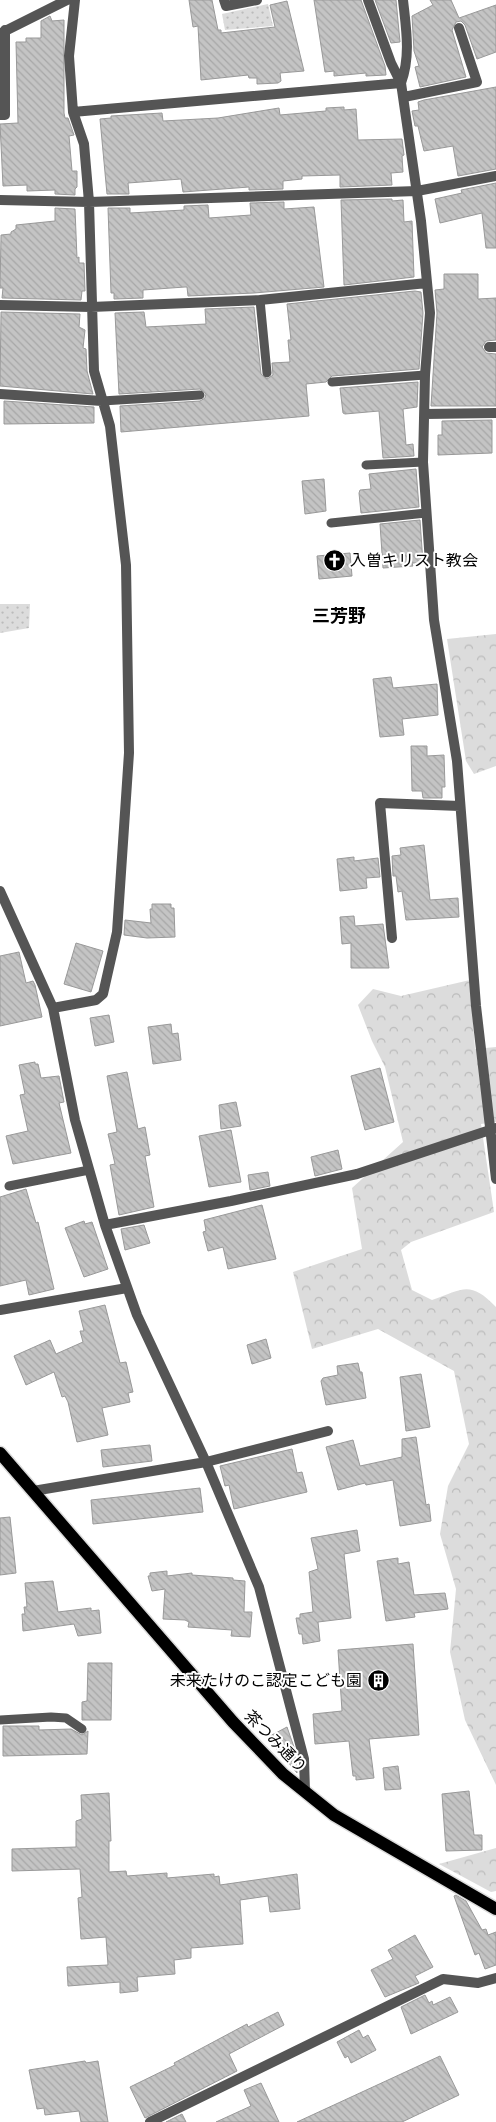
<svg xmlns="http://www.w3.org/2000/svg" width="496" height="2122" font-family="Poppins,'Noto Sans JP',sans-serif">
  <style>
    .forest { fill: url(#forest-crowns) }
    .park { fill: url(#park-dots) }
    .building { fill: url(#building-back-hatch); stroke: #999 }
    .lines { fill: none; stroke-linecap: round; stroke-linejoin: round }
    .primary-casing { stroke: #dbdbdb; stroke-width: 15 }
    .lane { stroke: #555; stroke-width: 9 }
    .street { stroke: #555; stroke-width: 10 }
    .primary { stroke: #000; stroke-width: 12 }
    .labels { text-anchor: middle; stroke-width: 4; stroke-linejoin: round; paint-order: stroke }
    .poi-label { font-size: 16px; fill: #000; stroke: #fff; text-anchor: start }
    .street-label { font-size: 16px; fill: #000; stroke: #fff }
    .neighbourhood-label { font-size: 18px; font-weight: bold; fill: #000; stroke: #fff }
  </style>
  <defs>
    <pattern id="forest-crowns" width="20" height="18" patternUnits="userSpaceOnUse" patternTransform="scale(1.25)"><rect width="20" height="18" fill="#dcdcdc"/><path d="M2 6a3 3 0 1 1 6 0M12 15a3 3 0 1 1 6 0" fill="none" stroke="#bbb"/></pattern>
    <pattern id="park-dots" width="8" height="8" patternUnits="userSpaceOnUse" patternTransform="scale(1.25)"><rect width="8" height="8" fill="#dcdcdc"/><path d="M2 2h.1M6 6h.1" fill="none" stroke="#bbb" stroke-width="1.8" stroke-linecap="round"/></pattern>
    <pattern id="building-back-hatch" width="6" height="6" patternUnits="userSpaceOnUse" patternTransform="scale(1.25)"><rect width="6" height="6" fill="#c4c4c4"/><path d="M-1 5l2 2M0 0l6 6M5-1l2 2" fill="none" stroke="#a7a7a7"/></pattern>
  </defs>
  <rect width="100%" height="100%" fill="#fff"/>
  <path class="forest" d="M496,634v132l-22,8 -8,-13 -19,-122z
    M470,980l5,69 21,-2v75l-15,2 13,88 -83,30 -10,8 11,40 20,10c31,-11 38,-20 64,7v478l-31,-65 -15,-68 6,-63 -16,-55 8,-48 21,-42 -15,-73 -76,-42 -66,20 -19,-77 69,-23 -10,-61 51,-46 -18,-75 -13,-26 -14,-36 15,-16 28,7z
    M496,1848v43l-5,1 -52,-28z"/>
  <path class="park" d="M268,4l5,22 -48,4 -3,-16z
    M0,604h30l-1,24 -29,5z"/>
  <path class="building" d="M189,0h23l6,30h3v3l54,-6 -5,-22 17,-4 17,70 -24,2 1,8 -3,2 -21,1v-6h-8l-1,-3 -47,5 -3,-54 -5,1z
    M314,0h47l24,66 1,9 -20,1v-3l-32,3v-5l-9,1z
    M375,0h21l4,42 -9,1z
    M430,0h21l8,18 37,-13v47l-19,7 -12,-34 -4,-4 -5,1 -4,8 14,47 -46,10 -5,-20 4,-1 -5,-15 -2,-35 21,-11z
    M50,16l2,5 12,-1v93l1,5h3l6,17 -5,1 3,35h5v16l-2,2v6l-20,-1v-4l-28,1v-6l-24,1 -3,-62 18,-1 -2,-81h10v-4h15v-17z
    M496,87v82l-38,7 -5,-30 -29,5 -6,-25h-3l-3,-15 7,-1 -1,-8 6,-2z
    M344,107v3l12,-1 2,31 44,-1 2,16 -2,1 1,16 -12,1 1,12 -52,2v-12l-38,1v3l-19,2v8l-34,1v-3l-66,5 -2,-13 -53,4 1,11h-22l-7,-75 11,-1v-2l51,-3 1,8 55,-3 61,-10 1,7 46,-4v-3z
    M496,183v65h-10l-4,-35 -42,10 -5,-24 27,-6 -1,-3z
    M392,199v2l11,-1 1,22 8,-1 2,56 -70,8 -3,-85z
    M284,202v7l30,-2 10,80 -70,6 -66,3 -1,-9h-2l-42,3v8l-29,1v-6h-3l-3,-85h22v5l54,-3v-4l24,-1 1,13 42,-3 -1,-12z
    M55,208l20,1 2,49 2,-1v6h5l1,28h-3l-1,9 -79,-2 1,-10h-3l1,-53 10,-1v-2l5,-3v-4l39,-4z
    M444,274h34v25l18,-1v42l-10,1 -4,6 4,6 10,1v52h-65l6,-93 -2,-23 9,-1z
    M415,291l6,1 2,21 -4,56 -87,7 -6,6 -20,2 3,32 -188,16 -1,-26 80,-5 5,-3 1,-4 -6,-5 -81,5 -4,-81 29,-1 2,15 60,-3 -1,-15 49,-2 7,67 6,5 6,-4 -1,-12 18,-1 -2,-22h3l-4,-36z
    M1,312l79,2 -1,13 6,3 -2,18 3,1 1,22 6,23 -93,-8z
    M418,382l-1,25 -14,2 3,36 7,-1 1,12 -31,2 -4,-47 -34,3 -2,-1 -3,-25z
    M4,401l90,6v16l-90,1z
    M492,420v33l-54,2v-20h4v-14z
    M416,469l3,38 -58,6 -2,-20 1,-3 11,-1 -2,-15z
    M324,479l2,32 -21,3 -3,-33z
    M420,520l3,43h-11l1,3 -30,2 -3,-44z
    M350,553l2,23 -33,3 -2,-23z
    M391,677l2,11 44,-4 1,31 -36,4 2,16 -24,2 -7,-58z
    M411,746h16v10l17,-1 1,32h-3v11h-19l-1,-7h-10z
    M424,845l6,55 28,-2 1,19 -53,3 -4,-29 -4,1 -2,-16h-3l-1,-20 9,-1 -1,-7z
    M354,857v4l24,-3 2,19 -14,1 1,10 -27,3 -3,-32z
    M152,904h19v4h3l1,29 -28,1 -23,-3 1,-15 26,3 -1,-14h2z
    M354,916l1,10 28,-2 6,44h-38v-25l-9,1 -2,-27z
    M76,943l27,8 -12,41 -27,-8z
    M19,952l7,31 7,-2 2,4 7,32 -42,9v-70z
    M109,1015l5,27 -19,4 -5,-28z
    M171,1024l1,10 6,-1 3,27 -28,4 -5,-37z
    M35,1062v2h3l3,14 18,-2 5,26 -5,1 12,50 -58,11 -7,-28 22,-5 -8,-36 5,-1 -6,-29z
    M380,1068l14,54 -29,8 -14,-54z
    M127,1072l11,57 7,-2 5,28 -5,1 9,51 -35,8 -9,-50 5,-1 -7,-30 9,-2 -10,-56z
    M236,1102l5,24 -20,3 -2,-24z
    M231,1130l10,52 -32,5 -10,-51z
    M338,1150l4,19 -27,7 -4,-19z
    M268,1172l2,14 -20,4 -2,-15z
    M26,1189l10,34 2,-1 16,67 -25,6 -3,-15 -26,6v-89z
    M262,1205l14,54 -48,10 -5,-22 -15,4 -5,-19 3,-1 -2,-11z
    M84,1221l1,3 7,-2 16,47 -24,8 -19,-49z
    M144,1225l6,18 -25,7 -4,-21z
    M105,1305l15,58 6,-1 7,30 -5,1 2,9 -28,6 6,27 -31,7 -9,-40 -3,-6 -3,1 -8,-25 -28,13 -12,-29 36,-16 6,14 27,-12 -3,-11h4l-5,-20z
    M266,1339l5,19 -19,6 -5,-19z
    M358,1363l2,9h2l4,26 -40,7 -5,-24 2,-3 15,-3 -1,-9z
    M421,1374l9,53 -24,4 -6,-54z
    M416,1437l10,68 3,-1 2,17 -31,5 -7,-46 -27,5 -1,-2 -27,7 -12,-43 27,-7 7,26 42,-9v-18z
    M150,1445l2,16 -49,6 -2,-17z
    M292,1449l5,24 5,-1 5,20 -73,17 -5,-24 -4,1 -5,-20z
    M200,1488l3,24 -110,12 -2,-24z
    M10,1517l6,56 -16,2v-57z
    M357,1530l3,21 -16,3 7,64 -33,4 2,19 -17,3 -1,-10h-3l-3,-16h4v-4l13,-2 -4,-40 9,-3 -7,-31z
    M398,1558v6l11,-2 5,33 31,-2 3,16 -34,4 1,4 -29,4 -9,-60z
    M167,1571v5l25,-3v2l41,3v2l12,1 -1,31h8l-2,25 -19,-1 1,-6 -44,-3 1,-5 -4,-2 -22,-1 2,-30 -13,2 -4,-15h2v-3z
    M53,1581l5,31 33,-4v3l8,-1 2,23 -23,3 -4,-12 -51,7 -1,-17h3l-1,-7h3l-2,-24z
    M413,1644l6,91 -50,4 5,39 -18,2v-4h-3l-4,-35 -34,3 -2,-30 29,-3 -4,-61z
    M88,1663h24l-1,57h-29v-18l5,-1z
    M3,1726h36v4l32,-1 11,6 6,-4 -1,23 -84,2z
    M287,1727l7,20 3,26 -14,-17 -2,1 -11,-21z
    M398,1766l3,23 -16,1 -2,-22z
    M469,1791l5,44h8v15l-36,1 -4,-57z
    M109,1793l2,48h-2v31l17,-1 1,5 40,-3v5l47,-4v3l5,-1 1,9 77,-11 3,35 -30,3 -2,-16 -28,4 3,44 -52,4v10l-17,2 1,14 -38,3 1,14 -18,2v-11l-52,4 -1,-19 41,-2 -2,-28 -25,2 -3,-41 4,-1 -2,-28 -68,2v-22l64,-2v-26l6,-2 -1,-24z
    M456,1895l10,6 16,29 4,-1 2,6 8,-3v33l-11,4 -6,-16 -4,2 -21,-59z
    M415,1935l18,32 -18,9 4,7 -34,14 -14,-27 22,-11 -5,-9z
    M425,1995l4,8 3,-2 1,4 17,-8 8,15 -47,22 -10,-27z
    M278,2012l6,13 -55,29 8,17 -92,47 -15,-31 45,-22 -1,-2 73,-39 1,3z
    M359,2030l4,8 5,-3 8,15 -25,13 -3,-7 -3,2 -8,-16z
    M440,2056l19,39 -57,27h-105z
    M85,2061l1,2 12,-2 10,61h-27l-2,-11 -34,4 -1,-7 -7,1 -8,-39z
    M261,2083l18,39h-63l35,-16 -7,-16z
    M182,2114l4,8h-20z"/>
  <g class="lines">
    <defs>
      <path id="primary" d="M0,1453l233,269 50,52 51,41 162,94"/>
    </defs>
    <use href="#primary" class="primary-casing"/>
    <path class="lane" d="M260,300l7,73
      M332,382l93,-7
      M102,401l98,-6
      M366,465l57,-3
      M331,523l95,-10
      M9,1186l80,-16
      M0,1720l51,-3 15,1 16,11"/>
    <path class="street" d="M224,0l2,6 31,-6
      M368,0l23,63 10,20 20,138 9,92 -5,62 -2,87 11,158 23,141 19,245 20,173
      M1,33l66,-33
      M401,83c10,-27 5,-55 2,-83
      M404,97l73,-15 -18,-54
      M73,112l328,-29
      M0,115h5v-85
      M0,200l89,2 328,-11 79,-15
      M0,305l91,2 169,-7 167,-17
      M489,347h7
      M0,394l102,7
      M425,414l71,-1
      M0,891l53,117 22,112 30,105 32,90 69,147 53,125 45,172 1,32
      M392,938l-12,-135 80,3
      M53,1008l43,-8 7,-6 14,-62 12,-179 -3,-188 -16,-139 -16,-55 -5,-169 -5,-58 -11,-32 -4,-56 6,-56
      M105,1225l126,-24 126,-27 139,-46
      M0,1310l127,-22
      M33,1491l173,-29 122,-31
      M150,2122l293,-143 35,4 18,-5"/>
    <use href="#primary" class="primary"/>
  </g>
  <defs>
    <symbol id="church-disc" viewBox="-11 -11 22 22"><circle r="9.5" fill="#000" stroke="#fff"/><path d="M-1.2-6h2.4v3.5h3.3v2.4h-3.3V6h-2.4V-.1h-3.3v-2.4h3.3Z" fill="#fff"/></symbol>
    <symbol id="building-disc" viewBox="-11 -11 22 22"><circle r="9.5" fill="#000" stroke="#fff"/><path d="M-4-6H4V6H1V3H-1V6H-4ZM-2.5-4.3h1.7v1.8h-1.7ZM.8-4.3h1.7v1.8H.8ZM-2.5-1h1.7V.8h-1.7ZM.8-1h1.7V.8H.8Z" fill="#fff"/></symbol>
  </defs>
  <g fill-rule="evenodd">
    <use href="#church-disc" x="322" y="548" width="25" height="25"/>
    <use href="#building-disc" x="366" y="1668" width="25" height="25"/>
  </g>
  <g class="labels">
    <g class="poi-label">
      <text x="350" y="566">入曽キリスト教会</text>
      <text x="362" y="1686" text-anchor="end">未来たけのこ認定こども園</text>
    </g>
    <g class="street-label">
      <text transform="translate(276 1741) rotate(45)" y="6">茶つみ通り</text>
    </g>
    <g class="neighbourhood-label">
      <text x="339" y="622">三芳野</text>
    </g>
  </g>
</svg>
